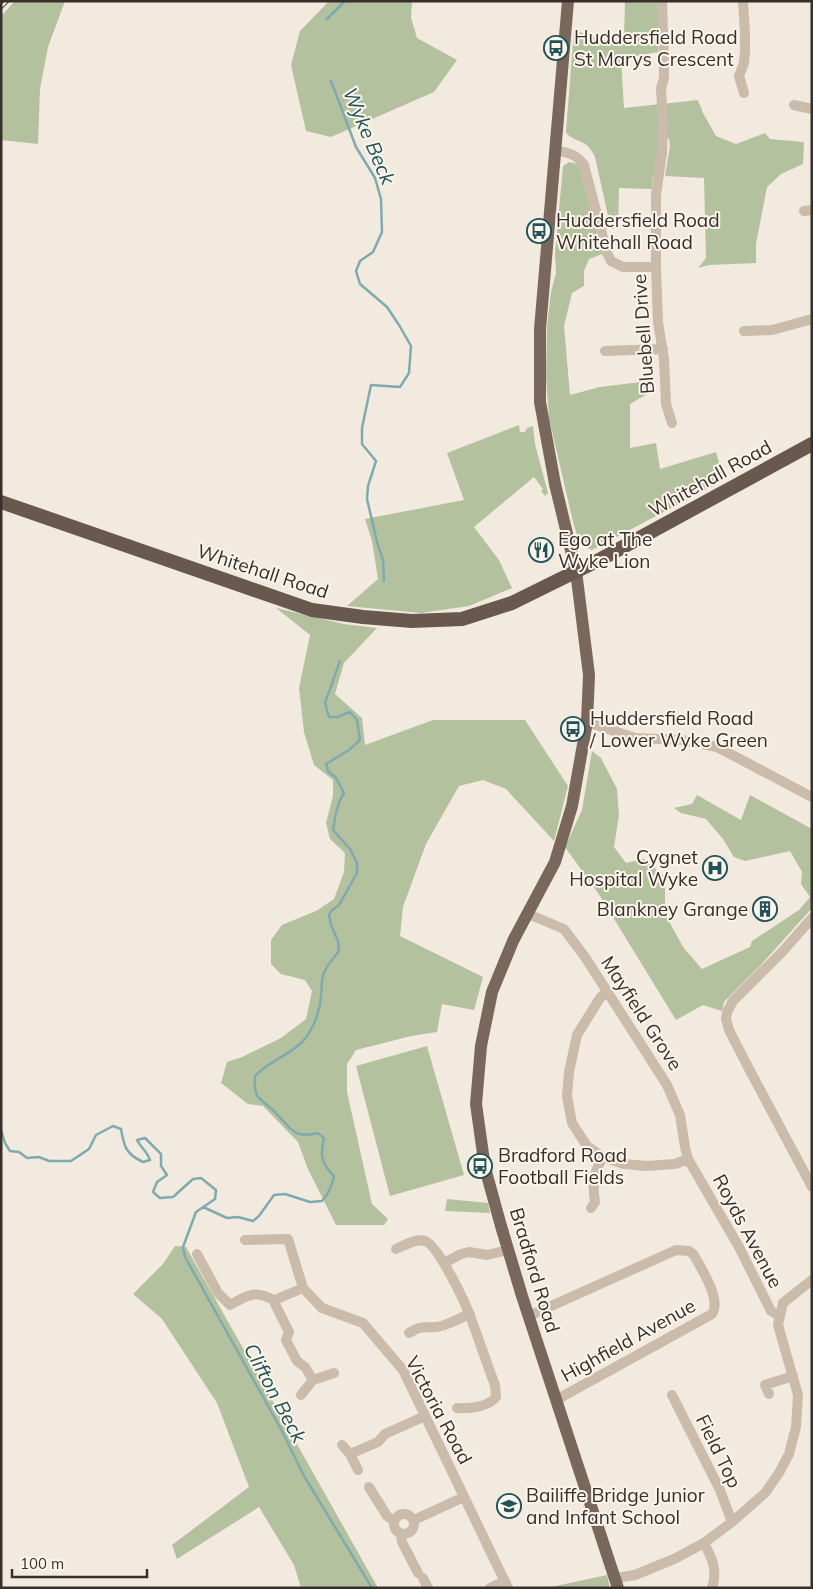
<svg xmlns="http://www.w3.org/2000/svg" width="813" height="1589" font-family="Mulish,sans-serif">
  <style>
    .green { fill: #b4c19f }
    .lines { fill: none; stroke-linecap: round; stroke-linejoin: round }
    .stream { stroke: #7faaae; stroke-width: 2.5 }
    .minor { stroke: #cabbab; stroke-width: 10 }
    .primary { stroke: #79675c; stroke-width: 12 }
    .trunk { stroke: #69584e; stroke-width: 14 }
    .rail-casing { stroke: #382f2a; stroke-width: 4.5 }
    .rail { stroke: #faf4eb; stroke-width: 2.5; stroke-dasharray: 8; stroke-linecap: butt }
    .labels { text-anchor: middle; stroke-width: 4; stroke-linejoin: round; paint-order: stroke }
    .poi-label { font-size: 19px; fill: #382f2a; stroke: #faf4eb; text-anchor: start }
    .street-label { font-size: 19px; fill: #382f2a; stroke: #faf4eb }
    .water-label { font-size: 20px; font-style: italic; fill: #215258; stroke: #faf4eb }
  </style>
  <rect width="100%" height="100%" fill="#f2eadf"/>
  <path class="green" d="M15,1h50l-17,46 -8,42 -2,55 -37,-4v-124z
    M329,1h83l-1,17 6,20 40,22 -23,32 -103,45 -25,-6 -15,-66 9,-34z
    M625,1h33v51l-37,7 3,49 74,-8 5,13 13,23 20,8 29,-11 5,6 34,3 -1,22 -22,10 -14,13 -11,57v19l-47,2 -11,3 8,-10 -2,-80 -39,-2 5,-30 -1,-7 -4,-4 -9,39 -3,2 -1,13 -33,-1 -1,40 -7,1 -16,-72c-9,-19 -15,-12 -28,-23l-1,-3 8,-101 41,14 9,-6z
    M569,162l9,2 2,5 22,85 -13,5 -5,12v15l-12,7 -8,33 6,69 30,-8 49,-6v12l-19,11v44l26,-5 4,26 56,-17 8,28 -132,70 -12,-6 -7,-22 -24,-104 -3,-41 1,-51 4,-34 5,-19 -1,-19 8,-88z
    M519,425l1,7h5l2,-4 6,-2 2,18 13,49 -3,3 -4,-5 2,-2 -9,-12 -60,50 25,33 13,28 -43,18 -48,7 -74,-7 31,-27 -6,-38 -7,-22 99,-19 -17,-47z
    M276,608l68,16 33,4 -33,35 -9,31 27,24 3,27 68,-25h92l43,66 -14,55 -48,-52 -23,-9 -24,6 -33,58 -23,63 -3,29 83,41 -9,33 -32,-6 -5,28 -26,4 -55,14 -9,14v28l25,112 16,15 -4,6h-48l-28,-56 -10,-27 -35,-36 -15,-2 -27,-21 6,-21 15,-5 39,-19 25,-19 6,-28 -7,-11 -24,-6 -10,-10v-24l11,-15 34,-14 18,-12 10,-27 1,-19 -15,-14 -4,-16 7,-27v-16l-19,-15 -10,-33 -5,-44 11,-53z
    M592,751l9,7 16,31 2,26 -5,32 12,16 18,-4 21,18v37l18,33 19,22 48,-22 2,-6 47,-31 11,-13 -9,-13 1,-12 -12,-21 -45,10 -11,-4 -11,-18 -17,-20 -25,-6 -7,-5 18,-4 5,-9 44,25 9,-25 62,34v79l-52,58 -36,36 -2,9 -19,-6 -27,15 -76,-124 -35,-49 17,-37z
    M427,1046l37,129 -74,21 -34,-130z
    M447,1199l41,4 2,10 -45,-2z
    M175,1246l11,1 192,341h-77l-7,-23 -35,-58 -82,52 -5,-14 77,-58 -32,-84 -55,-84 -29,-25 30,-30z
    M607,1575l3,13h-64z"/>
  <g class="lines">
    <path class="stream" d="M327,19l18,-18
      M331,81l25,66 19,31 6,21 1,33 -9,20 -13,9 -4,10 4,13 27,23 12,18 12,21 -2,27 -9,14 -29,-2 -9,43v16l14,17 -8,25 -1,13 10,43 6,18 1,21
      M1,1130l4,13 5,8 9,1 8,6 12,-1 10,4h22l18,-12 7,-14 17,-9 8,3c3,18 5,25 22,33l7,-2c-3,-9 -9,-12 -13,-20l8,-2 16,16v12l6,9 -10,7 -4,10 7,6 13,-1 20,-18 8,-1 15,12 -1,9 -19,13 -13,35 2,10 97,174 22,45 68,112
      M203,1207l24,11 11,-1 15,4 6,-5 15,-21 11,-1 25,8 12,-1c7,-8 10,-15 12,-25 -13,-13 -14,-21 -10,-38l-6,-5c-24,6 -27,-4 -42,-20 -15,-16 -23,-11 -21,-37 16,-17 42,-23 54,-43 7,-11 11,-24 12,-37 1,-8 0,-16 3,-23 3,-9 10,-15 15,-22l-1,-10 -7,-16 -2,-10 2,-4 8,-6 18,-32v-10l-7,-14 -17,-19c2,-13 4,-26 11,-37l-8,-15 -8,-7 -2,-7 23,-14 11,-10 -3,-20 -7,-8 -13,5h-8l-4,-14 15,-42"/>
    <path class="minor" d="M662,1l2,61v16l-3,10 2,37 -1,28 -6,42v72l2,55 6,37 2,45 6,19
      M743,1l2,32v17l-1,13 -5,13 5,17
      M794,105l18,4
      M555,151c13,1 21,3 29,14l23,88 4,8 12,6h33
      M804,211l8,-1
      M744,331l28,-1 40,-11
      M605,351l58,-2
      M587,722l48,16 47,2 35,7 95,50
      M528,914l36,15 21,28 82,128 13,30 5,32 3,12 51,88 32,64 9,5
      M812,918l-29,33 -50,50 -6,11 -1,7 3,11 19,37 64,120
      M607,991l-7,7 -23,37 -8,37 -2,24 5,27 15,23 16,11 21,7 22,2 29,-2 13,-5
      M591,1208l4,-6c-3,-20 -2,-28 8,-45
      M245,1240l43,-1 15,49 19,20 41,15 40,47 105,218
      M396,1249c9,-4 20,-11 29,-8 13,4 40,61 45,75 9,23 16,46 25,69l1,12c-8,10 -26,12 -39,11
      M197,1254l21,39 12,12c19,-11 25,-15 46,-4
      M444,1263l17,-9 8,-2 18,3 21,-5
      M303,1288l-26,11 -2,5 14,28 -3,8 11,21 8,6 8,13
      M529,1316l147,-66 13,1 5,4c7,14 28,44 18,59l-156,86
      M409,1333c13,-8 14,-5 27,-6 11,-1 23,-9 34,-13
      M769,1394l-4,-9 28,-9
      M301,1395l12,-15 21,-7
      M672,1395l48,95 12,32
      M342,1445l8,9 8,16
      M350,1454l28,-12 7,-8 40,-18
      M369,1487l18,29 7,5
      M394 1524a10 10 0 1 1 20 0a10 10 0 1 1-20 0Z
      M414,1520l50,-23
      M401,1534l1,8 16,31
      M704,1543c8,15 14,28 8,45
      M423,1578l5,10
      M616,1578l19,-3 39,-16 30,-16 28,-21 33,-29 14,-20 10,-19 7,-27 2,-32 -20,-70 5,-22 29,-23
      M490,1588l15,-7"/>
    <path class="primary" d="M568,1l-28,328v73l15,82 21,87 13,104 -2,47 -15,84 -17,56 -42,79 -21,51 -11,54 -5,58 9,64 16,58 21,70 96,292"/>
    <path class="trunk" d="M1,502l311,108 51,7 49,4 50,-2 50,-16 89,-44 211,-115"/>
    <defs>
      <path id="rail" d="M1,7l6,-6"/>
    </defs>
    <use href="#rail" class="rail-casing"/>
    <use href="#rail" class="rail"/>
  </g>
  <defs>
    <symbol id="bus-ring" viewBox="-11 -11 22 22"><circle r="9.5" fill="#faf4eb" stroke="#215258" stroke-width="1.5"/><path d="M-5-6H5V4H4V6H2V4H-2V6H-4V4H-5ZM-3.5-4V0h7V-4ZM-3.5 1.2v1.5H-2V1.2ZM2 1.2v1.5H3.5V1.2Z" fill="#215258"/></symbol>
    <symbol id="restaurant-ring" viewBox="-11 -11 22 22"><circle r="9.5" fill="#faf4eb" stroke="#215258" stroke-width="1.5"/><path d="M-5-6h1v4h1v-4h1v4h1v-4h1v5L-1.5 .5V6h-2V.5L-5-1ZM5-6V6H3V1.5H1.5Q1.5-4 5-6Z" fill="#215258"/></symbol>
    <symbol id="hospital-ring" viewBox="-11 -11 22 22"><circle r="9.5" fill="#faf4eb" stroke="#215258" stroke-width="1.5"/><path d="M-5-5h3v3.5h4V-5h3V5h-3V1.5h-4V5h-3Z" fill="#215258"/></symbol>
    <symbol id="building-ring" viewBox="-11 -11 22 22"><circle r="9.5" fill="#faf4eb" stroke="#215258" stroke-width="1.5"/><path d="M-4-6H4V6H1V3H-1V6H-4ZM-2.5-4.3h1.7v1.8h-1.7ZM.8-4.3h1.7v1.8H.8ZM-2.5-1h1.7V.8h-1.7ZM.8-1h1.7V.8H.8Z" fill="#215258"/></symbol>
    <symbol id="school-ring" viewBox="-11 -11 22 22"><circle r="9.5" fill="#faf4eb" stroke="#215258" stroke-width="1.5"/><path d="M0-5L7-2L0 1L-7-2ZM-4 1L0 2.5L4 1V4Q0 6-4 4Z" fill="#215258"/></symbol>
  </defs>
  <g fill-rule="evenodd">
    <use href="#bus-ring" x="542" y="34" width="28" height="28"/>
    <use href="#bus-ring" x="525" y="217" width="28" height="28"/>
    <use href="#restaurant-ring" x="527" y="536" width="28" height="28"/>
    <use href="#bus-ring" x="559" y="715" width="28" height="28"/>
    <use href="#hospital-ring" x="701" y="854" width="28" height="28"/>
    <use href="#building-ring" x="751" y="895" width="28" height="28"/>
    <use href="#bus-ring" x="466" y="1152" width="28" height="28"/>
    <use href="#school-ring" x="495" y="1492" width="28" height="28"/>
  </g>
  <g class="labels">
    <g class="poi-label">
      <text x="574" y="44">Huddersfield Road<tspan x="574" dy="22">St Marys Crescent</tspan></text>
      <text x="556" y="227">Huddersfield Road<tspan x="556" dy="22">Whitehall Road</tspan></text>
      <text x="558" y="546">Ego at The<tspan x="558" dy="22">Wyke Lion</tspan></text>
      <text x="590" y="725">Huddersfield Road<tspan x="590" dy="22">/ Lower Wyke Green</tspan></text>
      <text x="698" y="864" text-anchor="end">Cygnet<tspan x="698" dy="22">Hospital Wyke</tspan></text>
      <text x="748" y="916" text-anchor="end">Blankney Grange</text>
      <text x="498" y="1162">Bradford Road<tspan x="498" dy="22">Football Fields</tspan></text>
      <text x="526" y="1502">Bailiffe Bridge Junior<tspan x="526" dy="22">and Infant School</tspan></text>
    </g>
    <g class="street-label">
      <text transform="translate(643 334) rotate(-94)" y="7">Bluebell Drive</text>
      <text transform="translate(710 478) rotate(-29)" y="7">Whitehall Road</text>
      <text transform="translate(263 571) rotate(18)" y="7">Whitehall Road</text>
      <text transform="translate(642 1013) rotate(57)" y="7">Mayfield Grove</text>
      <text transform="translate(748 1231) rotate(62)" y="7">Royds Avenue</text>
      <text transform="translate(535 1270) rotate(73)" y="7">Bradford Road</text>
      <text transform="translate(628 1340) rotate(-29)" y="7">Highfield Avenue</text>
      <text transform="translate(439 1410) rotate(62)" y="7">Victoria Road</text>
      <text transform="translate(719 1451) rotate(64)" y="7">Field Top</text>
    </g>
    <g class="water-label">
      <text transform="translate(369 136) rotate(67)" y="7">Wyke Beck</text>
      <text transform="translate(275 1393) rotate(62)" y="7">Clifton Beck</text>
    </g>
  </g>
  <rect width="813" height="1589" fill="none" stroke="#382f2a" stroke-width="5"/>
  <path d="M12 1569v8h135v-8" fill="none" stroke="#382f2a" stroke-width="2.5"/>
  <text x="20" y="1569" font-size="15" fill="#382f2a" stroke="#faf4eb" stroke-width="4" paint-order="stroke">100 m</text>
</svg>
